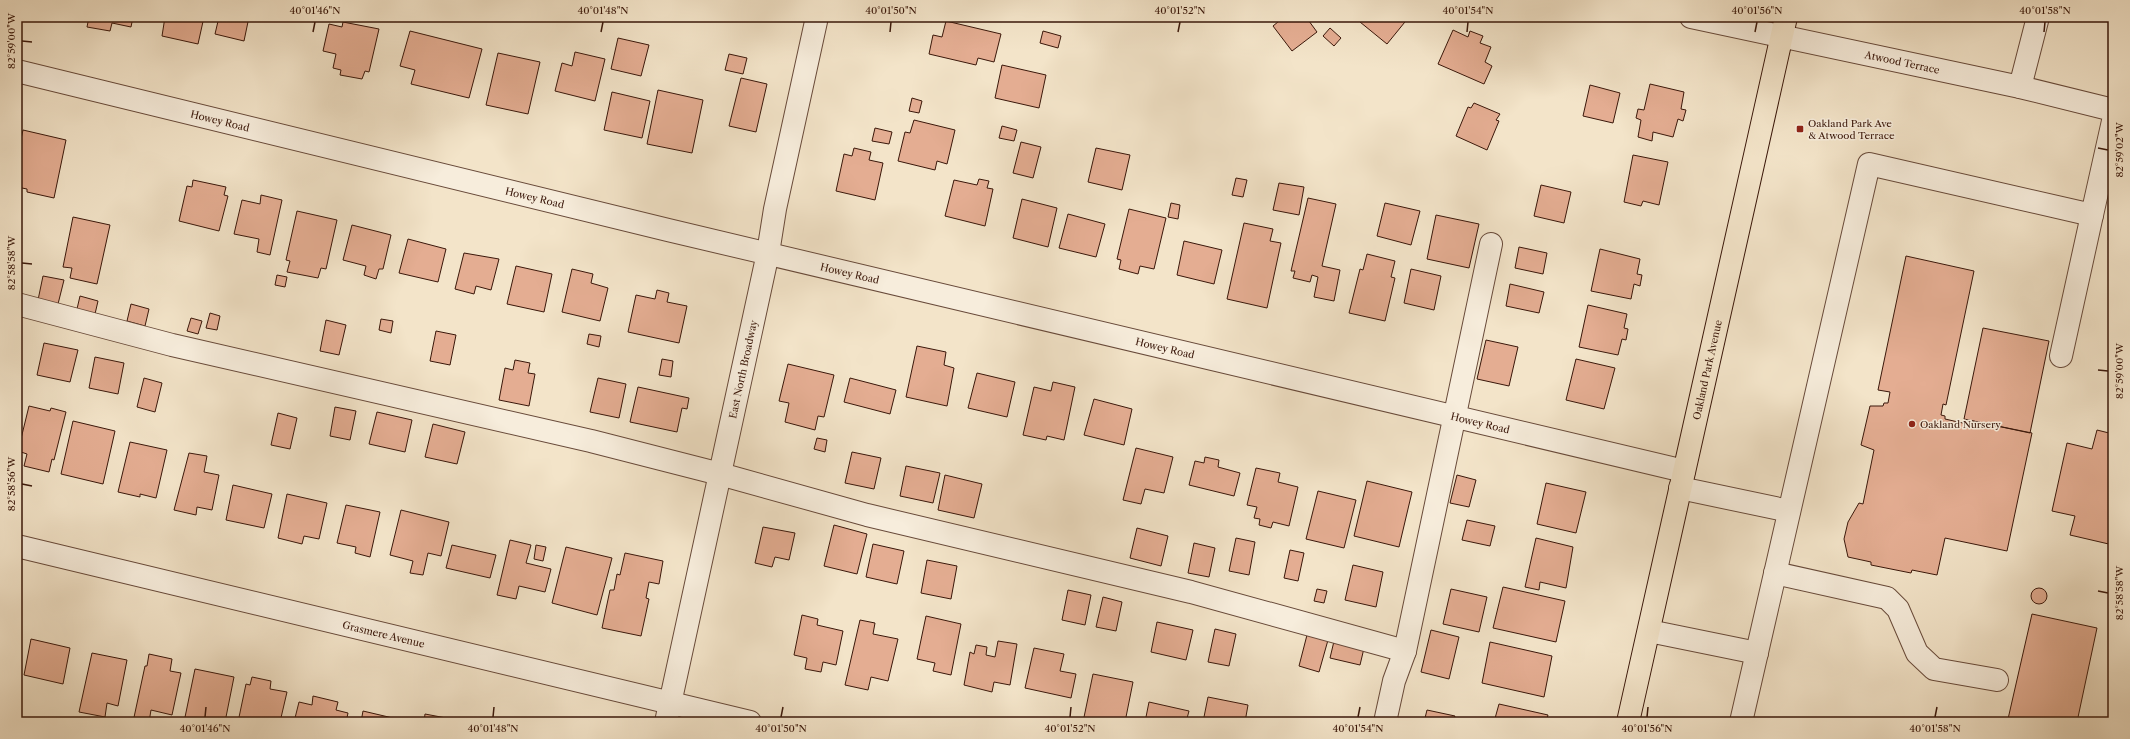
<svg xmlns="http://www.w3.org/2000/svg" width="2130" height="739" font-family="'Libre Caslon Text',serif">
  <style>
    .building { fill: #e4ad92; stroke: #3a170a }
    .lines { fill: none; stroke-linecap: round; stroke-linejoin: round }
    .minor-casing { stroke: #684a3a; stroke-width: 24 }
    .major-casing { stroke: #3a170a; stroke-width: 24 }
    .minor { stroke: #f7eddc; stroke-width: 22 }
    .major { stroke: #f3e4c9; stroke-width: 22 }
    .ticks { fill: none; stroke: #3a170a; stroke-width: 1.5 }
    .poi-dot { fill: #8f2418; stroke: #f7eddc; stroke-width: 1.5 }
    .labels { text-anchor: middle; stroke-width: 3; stroke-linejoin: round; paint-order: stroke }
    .street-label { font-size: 10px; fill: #3a170a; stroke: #f7eddc }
    .poi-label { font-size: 10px; fill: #3a170a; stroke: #f7eddc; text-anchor: start }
    .neatline { fill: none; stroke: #3a170a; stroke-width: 1.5 }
    .ticks-label { font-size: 10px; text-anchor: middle; fill: #3a170a }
  </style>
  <rect width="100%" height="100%" fill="#f3e4c9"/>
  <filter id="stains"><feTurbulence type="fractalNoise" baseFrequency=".005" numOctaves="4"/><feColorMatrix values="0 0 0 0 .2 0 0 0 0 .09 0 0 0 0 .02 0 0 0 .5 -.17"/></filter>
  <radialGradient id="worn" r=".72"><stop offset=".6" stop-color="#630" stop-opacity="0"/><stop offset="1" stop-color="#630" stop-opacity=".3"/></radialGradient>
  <path class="building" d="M89,17h44l-2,10 -19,-4 -2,8 -23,-4z
    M165,17h39l-6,27 -36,-8z
    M219,17h30l-5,24 -29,-7z
    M1284,17h22l11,15 -25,19 -19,-25z
    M1364,17h45l-22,27 -27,-22z
    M946,21l55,13 -7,28 -16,-4 -2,7 -47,-11 4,-19 9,2z
    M343,22l36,7 -10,43 -4,-1 -3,8 -22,-4 1,-5 -8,-2 3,-14 -13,-3 6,-27 13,3z
    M1330,28l11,10 -7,8 -11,-10z
    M1453,30l15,7 2,-6 13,5 -3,7 11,4 -6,15 7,4 -8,18 -46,-20z
    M410,31l72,18 -13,49 -58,-14 4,-14 -15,-4z
    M1043,31l18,5 -3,12 -18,-5z
    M618,38l31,7 -8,31 -30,-7z
    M575,52l30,7 -10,42 -40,-10 7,-28 10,3z
    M498,53l42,9 -12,52 -42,-9z
    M729,54l18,4 -4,16 -18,-4z
    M1002,65l44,10 -7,33 -44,-10z
    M741,78l26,6 -11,48 -27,-6z
    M1650,84l34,8 -3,17 5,1 -3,11 -5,-2 -5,18 -20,-5 -1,9 -14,-4 3,-17 -5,-2 2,-9 6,1z
    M1590,85l30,8 -7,30 -30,-7z
    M658,90l45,10 -11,53 -45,-9z
    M612,92l38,9 -8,37 -38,-8z
    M912,98l10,3 -3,12 -10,-2z
    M1474,103l26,11 -4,6 3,1 -12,29 -31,-14 12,-29 3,1z
    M914,120l41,10 -8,34 -10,-3 -2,9 -37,-9 7,-29 5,1z
    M1002,126l15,4 -3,11 -15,-3z
    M875,128l17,4 -3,12 -17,-3z
    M23,130l43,10 -12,58 -27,-6v-3l-10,-2v-30z
    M1021,142l20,5 -8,31 -20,-5z
    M854,148l17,4 -2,8 14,3 -8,37 -39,-9 8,-37 8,2z
    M1096,148l34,7 -8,35 -34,-8z
    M1633,155l35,7 -9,43 -16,-4 -2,5 -17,-4z
    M1236,178l11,2 -4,17 -11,-2z
    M979,179l10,2 -2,7 6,1 -8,37 -40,-10 9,-36 23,5z
    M193,180l33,7 -2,8 4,1 -9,35 -40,-10 8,-35 5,1z
    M1279,183l25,4 -5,28 -26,-5z
    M1541,185l30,7 -7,31 -30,-7z
    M261,195l21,5 -12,55 -13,-3 2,-13 -25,-5 8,-34 18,4z
    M1308,198l28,6 -14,62 18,4 -6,31 -20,-4 4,-20 -6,-2 -2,7 -17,-4 2,-7h-4z
    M1022,199l35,9 -9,39 -35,-9z
    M1171,203l9,2 -2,14 -10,-2z
    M1385,203l35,8 -9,34 -34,-9z
    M1129,209l37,9 -12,51 -14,-3 -2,8 -19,-5 2,-9 -4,-1z
    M297,211l40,9 -11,49 -5,-1 -3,10 -31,-6 3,-11 -4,-1z
    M1068,214l37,10 -9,33 -37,-9z
    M1436,215l43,9 -10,44 -42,-9z
    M73,217l37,8 -13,59 -27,-6 2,-10 -9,-1z
    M1244,223l29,6 -3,12 11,2 -14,65 -40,-9z
    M352,225l39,10 -8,34h-4l-3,10 -12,-4 2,-9 -23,-6z
    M408,239l38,10 -8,33 -39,-9z
    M1184,241l38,9 -8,34 -37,-9z
    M1519,247l28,6 -4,21 -28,-6z
    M1600,249l40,10 -3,15 5,1 -2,11 -6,-2 -3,15 -40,-8z
    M464,253l35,6 -8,31 -15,-4 -2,8 -19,-5z
    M1367,254l28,7 -4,16 4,1 -10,43 -36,-8 11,-44 3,1z
    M1906,256l68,15 -28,134 -3,-1 -2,11 4,1v3l22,5 1,-4 64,13 -25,118 -62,-13 -8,37 -25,-5 -1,3 -40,-8v-3l-23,-5 -4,-18 4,-17 11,-19 4,1 11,-54 -13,-5 9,-39h13l1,-3h4l2,-11 -12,-2z
    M516,266l36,8 -8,38 -37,-8z
    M572,269l21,5 -2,9 17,5 -8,33 -38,-9z
    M1411,269l30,7 -7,34 -30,-7z
    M277,275l10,2 -2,10 -10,-2z
    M43,276l21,4 -6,24 -20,-4z
    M1510,284l34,8 -5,21 -33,-7z
    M657,290l12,3 -2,9 20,4 -8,37 -51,-11 8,-37 19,4z
    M80,296l18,5 -3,13 -18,-5z
    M131,304l18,5 -4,17 -18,-5z
    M1588,305l39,9 -3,14 4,1 -2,11 -4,-1 -4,16 -39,-8z
    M210,313l10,3 -3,14 -11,-2z
    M191,318l11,3 -4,13 -11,-3z
    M381,319l12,2 -2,12 -12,-3z
    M326,320l20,5 -7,30 -19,-4z
    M1983,328l66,13 -19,92 -66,-14z
    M436,331l20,4 -6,30 -20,-4z
    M589,334l12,2 -2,11 -12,-3z
    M1486,340l32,7 -9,39 -32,-7z
    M44,343l34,7 -8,32 -33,-7z
    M917,346l29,6 -2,13 10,3 -7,38 -41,-9z
    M95,357l29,6 -6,31 -29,-6z
    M662,359l11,2 -2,16 -12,-2z
    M1576,359l39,9 -11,41 -38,-9z
    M515,360l15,3 -2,10 7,1 -6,32 -30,-6 6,-32 8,2z
    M788,364l46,11 -10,42 -6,-1 -3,14 -30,-8 4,-19 -10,-2z
    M977,373l38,9 -8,35 -39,-9z
    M144,378l18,5 -7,29 -18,-5z
    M598,378l28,6 -7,34 -29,-6z
    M850,378l46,12 -6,24 -46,-12z
    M1053,382l22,5 -11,53 -17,-4 -1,4 -23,-5 11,-48 17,4z
    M638,387l51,11 -2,11 -5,-1 -5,24 -47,-10z
    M1094,399l38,10 -8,36 -40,-10z
    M29,406l21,5 1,-3 15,4 -12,48 -2,-1 -3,13 -25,-6 3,-12 -9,-3z
    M335,407l21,4 -6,29 -20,-4z
    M377,412l35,8 -7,32 -36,-8z
    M278,413l19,5 -7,31 -19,-4z
    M73,421l42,10 -12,53 -42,-10z
    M433,424l32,8 -8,32 -32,-7z
    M2097,430l16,4v111l-43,-10 5,-19 -23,-5 15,-68 25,6z
    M817,438l10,2 -2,12 -11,-3z
    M130,442l37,8 -11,48 -16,-4v3l-22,-5z
    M1136,448l37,9 -9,36 -19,-4 -4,15 -18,-4z
    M852,452l29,6 -7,31 -29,-6z
    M189,453l18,3 -3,16 15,3 -7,35 -15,-3 -1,8 -22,-5z
    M1205,457l14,3 -1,7 22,6 -6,23 -45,-11 6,-24 9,2z
    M906,466l34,7 -7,30 -33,-7z
    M1256,468l24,5 -2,9 20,5 -9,39 -16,-4 -2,6 -12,-3 1,-6 -6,-1 3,-11 -10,-2z
    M945,475l37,9 -8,34 -36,-8z
    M1457,475l19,5 -7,27 -19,-4z
    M1367,481l45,11 -13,55 -45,-11z
    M1546,483l40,9 -10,41 -39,-9z
    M233,485l39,9 -8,34 -38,-8z
    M1318,491l38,9 -12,48 -38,-9z
    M287,494l40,9 -8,36 -15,-3 -2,8 -24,-6z
    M346,505l34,7 -10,45 -15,-4 1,-6 -19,-4z
    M401,510l48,12 -8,34 -13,-3 -5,22 -13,-2 3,-12 -23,-6z
    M1467,520l28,6 -5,20 -28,-6z
    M834,525l33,9 -10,40 -33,-8z
    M763,527l32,6 -6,27 -14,-3 -3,10 -17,-4z
    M1137,528l31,8 -7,30 -31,-8z
    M1236,538l19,4 -6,33 -20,-4z
    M1536,538l37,9 -7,41 -26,-6 -1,8 -14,-3z
    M510,540l21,5 -5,18 25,6 -6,23 -26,-6 -3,13 -19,-4z
    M1194,543l21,5 -6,29 -21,-4z
    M873,544l31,7 -7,33 -31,-7z
    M452,545l44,10 -6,23 -44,-10z
    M536,545l10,2 -3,14 -9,-2z
    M566,547l46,11 -15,57 -45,-12z
    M1290,550l14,3 -6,28 -14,-3z
    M625,553l38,8 -4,23 -10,-2 -3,16 3,1 -8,37 -39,-8 8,-38h4l3,-16 3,1z
    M927,560l30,6 -6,33 -30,-6z
    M1353,565l30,7 -7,35 -31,-7z
    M1503,587l62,14 -9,41 -63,-14z
    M2031 596a8 8 0 1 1 16 0a8 8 0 1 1-16 0Z
    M1317,589l10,2 -3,12 -10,-2z
    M1451,589l36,8 -8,35 -36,-8z
    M1068,590l23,5 -6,30 -23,-5z
    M1103,597l19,5 -6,29 -20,-4z
    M2032,614l65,14 -20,94h-56l-13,-3z
    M802,615l16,4 -1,6 26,6 -7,34 -13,-3 -2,10 -16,-3 2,-11 -13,-3z
    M926,616l35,8 -10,51 -18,-4 2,-8 -18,-4z
    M860,620l15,3 -2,11 25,5 -10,42 -17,-4 -3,13 -23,-5z
    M1157,622l36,8 -7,30 -35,-8z
    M1215,629l21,5 -7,32 -21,-4z
    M1431,630l28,7 -10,42 -28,-7z
    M1307,635l21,5 -9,32 -20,-6z
    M1335,637l30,7 -5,21 -30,-7z
    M31,639l39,9 -7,36 -39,-9z
    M998,641l19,3 -7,41 -16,-3 -2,10 -28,-7 6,-33 4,2 2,-9 11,2 -1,8 9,2z
    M1490,642l62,14 -8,41 -62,-14z
    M1034,648l30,6 -4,17 16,3 -5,24 -46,-10z
    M92,653l35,7 -9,46 -11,-3 -2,14 -26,-5z
    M149,654l23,5 -2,12 11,2 -9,42 -21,-5 -2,12h-16l12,-56h2z
    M195,669l39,8 -9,45h-41z
    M1093,674l40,8 -8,40h-42z
    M252,677l19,4 -1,8 17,3 -7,30h-42l8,-38 4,1z
    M313,696l25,6 -2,8 12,3 -2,9h-52l5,-20 13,3z
    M1208,697l40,8 -3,17h-42z
    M1149,702l40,9 -3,11h-41z
    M1499,704l49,11 -2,7h-52z
    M1427,710l28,6 -2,6h-29z
    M363,711l34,8 -1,3h-35z
    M425,714l21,4 -1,4h-21z
    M1281,718l16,3v1h-17z"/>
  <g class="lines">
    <defs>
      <g id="minor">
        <path id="s1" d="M1691,17l329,70 93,23"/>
        <path id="s2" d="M17,71l651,159 1016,241"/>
        <path d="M2020,87l18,-70"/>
        <path d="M17,304l155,41 419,96 129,33 147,41 324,77 214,59"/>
        <path d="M2061,356l31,-141"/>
        <path d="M1680,488l109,23"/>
        <path id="s3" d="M17,546l733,176"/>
        <path d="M1775,573l112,25 11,11 19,44 17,16 63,11"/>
        <path d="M1649,631l108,22"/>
        <path id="s4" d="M666,722l102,-469 7,-44 42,-192"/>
        <path d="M1385,722l9,-41 11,-30 86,-407"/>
        <path d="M1741,722l128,-558 223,51 21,-94"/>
      </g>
      <g id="major">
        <path id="s5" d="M1628,722l158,-705"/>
      </g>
    </defs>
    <use href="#minor" class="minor-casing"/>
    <use href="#major" class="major-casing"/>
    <use href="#minor" class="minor"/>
    <use href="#major" class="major"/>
  </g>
  <path class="ticks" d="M313,32l2,-10M601,32l2,-10M890,32l1,-10M1178,32l2,-10M1467,32l1,-10M1755,32l2,-10M2044,32l1,-10M22,41l10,1M2098,148l10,2M22,263l10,1M2098,370l10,1M22,484l10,2M2098,591l10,2M205,717l1,-10M493,717l1,-10M781,717l2,-10M1070,717l1,-10M1358,717l2,-10M1647,717l1,-10M1935,717l2,-10"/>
  <g class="poi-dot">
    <rect x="1796" y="125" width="8" height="8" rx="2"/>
    <circle cx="1912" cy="424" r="4"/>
  </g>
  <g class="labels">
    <g class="street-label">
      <text dy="4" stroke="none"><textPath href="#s1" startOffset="216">Atwood Terrace</textPath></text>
      <text dy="4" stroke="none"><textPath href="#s2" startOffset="209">Howey Road</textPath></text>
      <text dy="4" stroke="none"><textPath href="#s2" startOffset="533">Howey Road</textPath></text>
      <text dy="4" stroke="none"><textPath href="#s2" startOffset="857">Howey Road</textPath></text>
      <text dy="4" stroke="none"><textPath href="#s2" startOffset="1181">Howey Road</textPath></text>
      <text dy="4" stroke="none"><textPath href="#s5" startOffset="361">Oakland Park Avenue</textPath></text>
      <text dy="4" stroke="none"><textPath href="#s4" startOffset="361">East North Broadway</textPath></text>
      <text dy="4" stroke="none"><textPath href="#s2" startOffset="1505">Howey Road</textPath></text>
      <text dy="4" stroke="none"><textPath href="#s3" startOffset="377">Grasmere Avenue</textPath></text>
    </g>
    <g class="poi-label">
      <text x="1808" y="127">Oakland Park Ave<tspan x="1808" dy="12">&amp; Atwood Terrace</tspan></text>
      <text x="1920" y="428">Oakland Nursery</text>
    </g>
  </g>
  <rect width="2130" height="739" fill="none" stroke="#f3e4c9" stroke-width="44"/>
  <rect x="22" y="22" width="2086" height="695" class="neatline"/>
  <g class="ticks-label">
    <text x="315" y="14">40°01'46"N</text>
    <text x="603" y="14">40°01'48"N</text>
    <text x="891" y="14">40°01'50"N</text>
    <text x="1180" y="14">40°01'52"N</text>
    <text x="1468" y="14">40°01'54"N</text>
    <text x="1757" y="14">40°01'56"N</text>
    <text x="2045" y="14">40°01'58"N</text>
    <text transform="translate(11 41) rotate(-90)" y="4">82°59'00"W</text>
    <text transform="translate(2119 150) rotate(-90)" y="4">82°59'02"W</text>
    <text transform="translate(11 263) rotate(-90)" y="4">82°58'58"W</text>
    <text transform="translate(2119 371) rotate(-90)" y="4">82°59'00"W</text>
    <text transform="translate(11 484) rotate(-90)" y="4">82°58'56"W</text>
    <text transform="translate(2119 593) rotate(-90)" y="4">82°58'58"W</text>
    <text x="205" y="732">40°01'46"N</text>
    <text x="493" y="732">40°01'48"N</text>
    <text x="781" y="732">40°01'50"N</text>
    <text x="1070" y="732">40°01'52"N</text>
    <text x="1358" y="732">40°01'54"N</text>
    <text x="1647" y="732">40°01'56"N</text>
    <text x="1935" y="732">40°01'58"N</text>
  </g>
  <rect width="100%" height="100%" filter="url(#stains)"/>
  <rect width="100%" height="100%" fill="url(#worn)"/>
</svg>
